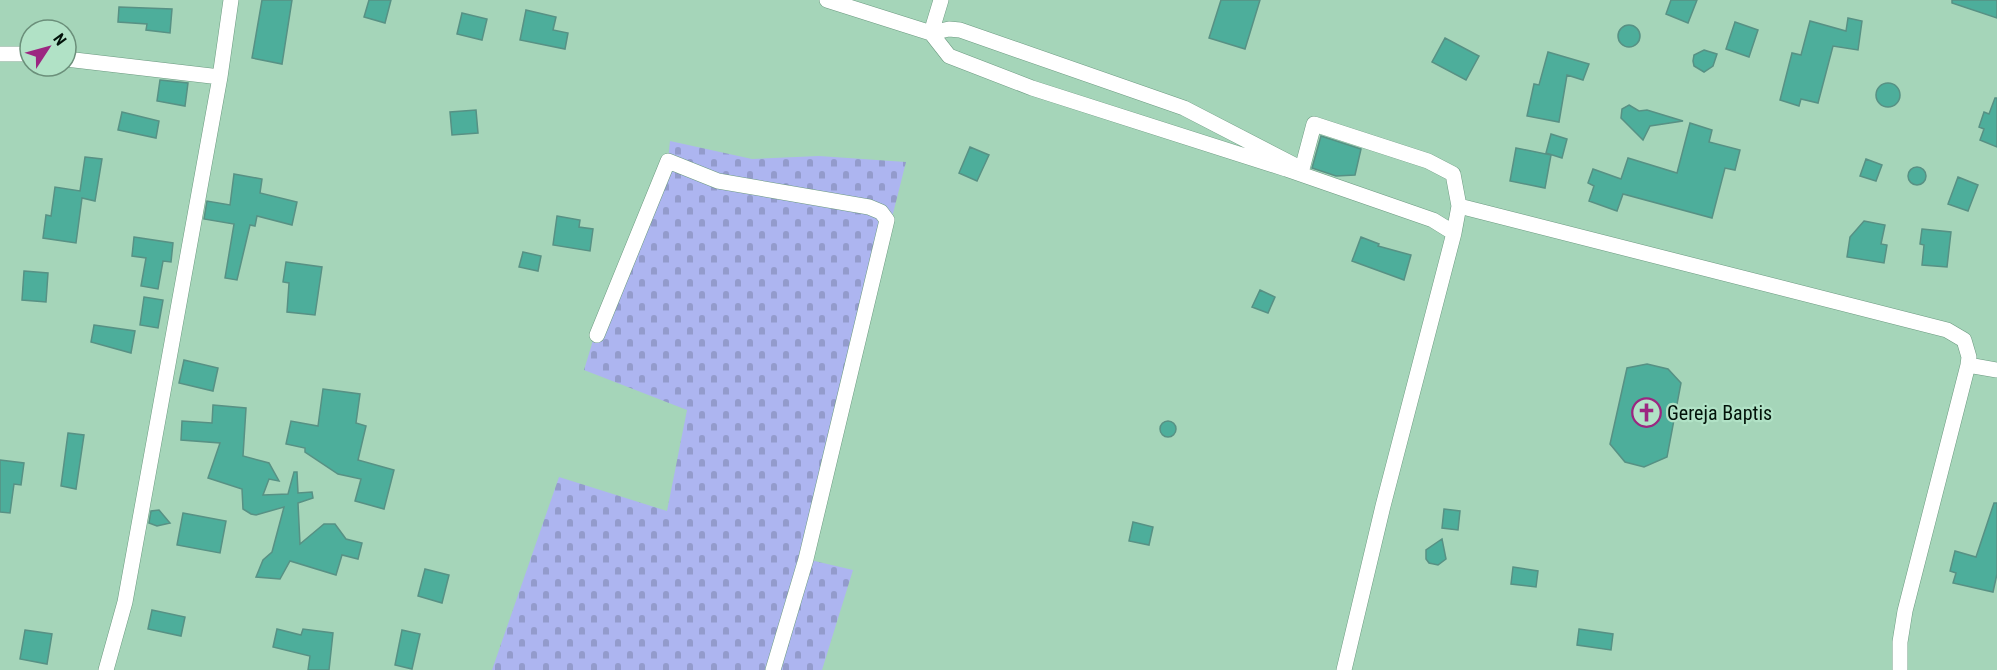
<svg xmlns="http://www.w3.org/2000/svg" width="1997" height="670" font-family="'Roboto Condensed',sans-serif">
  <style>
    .cemetery { fill: url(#cemetery-stones) }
    .building { fill: #4dae9b; stroke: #579184; stroke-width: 1.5 }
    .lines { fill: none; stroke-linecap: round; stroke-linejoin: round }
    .minor-casing { stroke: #6c9a80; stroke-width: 16 }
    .minor { stroke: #fff; stroke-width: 15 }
    .labels { text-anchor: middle; stroke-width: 4.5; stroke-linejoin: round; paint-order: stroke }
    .poi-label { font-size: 20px; fill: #021209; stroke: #b1e2c6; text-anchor: start }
  </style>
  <defs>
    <pattern id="cemetery-stones" width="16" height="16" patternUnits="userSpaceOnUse" patternTransform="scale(1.5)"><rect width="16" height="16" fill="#adb5f0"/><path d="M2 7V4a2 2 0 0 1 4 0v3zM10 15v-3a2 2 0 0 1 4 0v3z" fill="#939bcc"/></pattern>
  </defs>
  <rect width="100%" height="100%" fill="#a5d5b9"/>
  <path class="cemetery" d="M670,141l82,18 67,-3 87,6 -100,397 47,11 -31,100h-330l67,-193 108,34 20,-101 -103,-40 10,-33 74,-176z"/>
  <path class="building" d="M262,0h30l-10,64 -30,-6z
    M369,0h22l-6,23 -21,-6z
    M1221,0h39l-15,49 -36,-11z
    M1671,0h26l-9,23 -22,-9z
    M1952,0h45v18l-45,-15z
    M119,7l53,2 -2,24 -24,-3 1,-6 -29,-2z
    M526,10l30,7 -3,13 15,3 -3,16 -45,-9z
    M462,13l25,6 -5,21 -25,-6z
    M1848,18l14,3 -4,29 -25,-4 -15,57 -17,-4 -2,7 -19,-6 12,-47 9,2 9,-34 36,10z
    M1735,22l23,8 -9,27 -23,-8z
    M1618 36a11 11 0 1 1 22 0a11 11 0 1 1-22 0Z
    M1445,38l34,18 -13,24 -34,-18z
    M1704,50l13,4 -4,12 -9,6 -10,-6 -1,-5 1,-6z
    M1548,52l41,12 -6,16 -16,-5 -8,47 -32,-6 7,-32 5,1z
    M160,80l28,3 -3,23 -28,-5z
    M1876 95a12 12 0 1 1 24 0a12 12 0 1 1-24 0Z
    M1995,98h2v49l-17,-7 4,-11 -5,-2 5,-15 5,2z
    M1629,105l10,6 8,-1 36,11 -33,5 -7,14 -22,-22 1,-9z
    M476,110l2,23 -26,2 -2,-23z
    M122,112l37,9 -3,17 -38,-8z
    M1690,123l22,7 -3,12 31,8 -5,20 -10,-2 -13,50 -89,-24 -6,17 -28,-10 5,-15 -6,-3 5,-14 28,10 7,-21 49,15z
    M1551,134l16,5 -5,19 -16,-5z
    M1321,136l40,13 -6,26 -19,1 -24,-8z
    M970,147l19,8 -12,26 -18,-8z
    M1516,148l35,7 -6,33 -35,-7z
    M85,157l17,2 -7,42 -13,-3 -6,45 -33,-5 3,-23 5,1 4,-29 25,4z
    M1866,159l16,6 -6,16 -16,-5z
    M1908 176a9 9 0 1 1 18 0a9 9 0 1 1-18 0Z
    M234,174l28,5 -2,14 37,9 -5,23 -35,-9 -2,10 -5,-1 -13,55 -12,-2 9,-54 -30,-5 3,-18 23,4z
    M1958,177l20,8 -10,26 -20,-7z
    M557,216l23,4 -1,7 14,2 -3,22 -37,-6z
    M1864,221l21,4 -4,19 6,1 -3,18 -37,-6 3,-20z
    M1922,229l29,3 -4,35 -25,-2 2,-20 -4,-1z
    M134,237l39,6 -2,19 -8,-1 -5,28 -17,-3 5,-28 -14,-2z
    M1361,237l18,7 -1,2 33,9 -7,25 -52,-19z
    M523,252l18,4 -3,15 -19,-4z
    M286,262l36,5 -7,48 -28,-3 2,-29 -6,-1z
    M24,271l24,2 -2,29 -24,-2z
    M1260,290l15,7 -7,16 -16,-6z
    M144,297l19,3 -5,28 -18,-3z
    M94,325l41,6 -4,22 -40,-11z
    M184,360l34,8 -5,23 -34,-8z
    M1647,364l21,5 13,14 -14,74 -23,10 -19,-5 -15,-18 17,-76z
    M323,389l37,5 -4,29 10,3 -8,34 36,10 -10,39 -29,-8 6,-22 -23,-5 -33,-22v-4l-19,-4 5,-23 27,5z
    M213,405l33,3 -3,48 26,7 10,18 -10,-2 -6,16 25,-1 6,-22h3l1,21 14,-1 1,6 -15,5 2,41 24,-20h11l11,15 16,4 -4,16 -16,-4 -6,20 -46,-14 -10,18 -24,-2 7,-17 9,-8 12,-45 -28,8 -5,-1 -8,-5 -1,-20 -34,-11 12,-35 -39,-3 1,-19 30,2z
    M1160 429a8 8 0 1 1 16 0a8 8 0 1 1-16 0Z
    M68,433l16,2 -8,54 -15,-3z
    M0,460l24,3 -3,22 -7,-1 -4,29 -10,-1z
    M1994,503h3v71l-4,18 -40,-9 3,-10 -6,-2 5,-20 21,6z
    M1444,509l16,2 -2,19 -16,-2z
    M159,510l11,13 -13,3 -8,-3 2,-12z
    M183,513l43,8 -6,32 -43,-8z
    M1133,522l20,5 -4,18 -20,-4z
    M1442,539l4,20 -8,6 -9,-2 -3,-4v-9z
    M1513,567l25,4 -2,16 -25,-3z
    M425,569l24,6 -7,28 -24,-7z
    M152,610l33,7 -4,19 -33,-7z
    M277,629l24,6 2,-6 30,4 -4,37h-21l2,-14 -37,-9z
    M1579,629l34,5 -2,16 -34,-5z
    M25,630l27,4 -5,30 -27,-5z
    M402,630l18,4 -8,35 -17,-4z"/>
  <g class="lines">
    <defs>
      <path id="minor" d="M827,0l104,33 18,23 83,32 254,81 147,51 21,13
        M941,0l-10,33 18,-4 11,1 224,78 118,61 12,-45 114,37 25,13 6,32 -5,27 -71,273 -39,164
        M0,54h30
        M66,59l154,18
        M1459,206l488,124 17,10 5,17 -1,8 -63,246 -5,31v28
        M597,335l71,-174 50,20 151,26 12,5 6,8 -81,339 -33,111
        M1968,365l29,5
        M106,670l19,-68 95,-525 11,-77"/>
    </defs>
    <use href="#minor" class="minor-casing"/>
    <use href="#minor" class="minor"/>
  </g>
  <defs>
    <symbol id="church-ring" viewBox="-11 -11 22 22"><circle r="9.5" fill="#b1e2c6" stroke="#9c2681" stroke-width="1.5"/><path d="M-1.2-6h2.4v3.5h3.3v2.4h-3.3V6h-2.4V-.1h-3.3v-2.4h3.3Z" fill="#9c2681"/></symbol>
  </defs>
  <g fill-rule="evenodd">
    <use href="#church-ring" x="1630" y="396" width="33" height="33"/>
  </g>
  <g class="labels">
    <g class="poi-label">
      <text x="1667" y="420">Gereja Baptis</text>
    </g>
  </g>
  <g transform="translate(48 48) rotate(54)"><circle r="28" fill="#b1e2c6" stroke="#6b8f7a" stroke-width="1.5"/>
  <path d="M0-4.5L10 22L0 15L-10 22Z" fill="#9c2681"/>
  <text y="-9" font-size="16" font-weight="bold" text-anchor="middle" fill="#021209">N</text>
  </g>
</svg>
